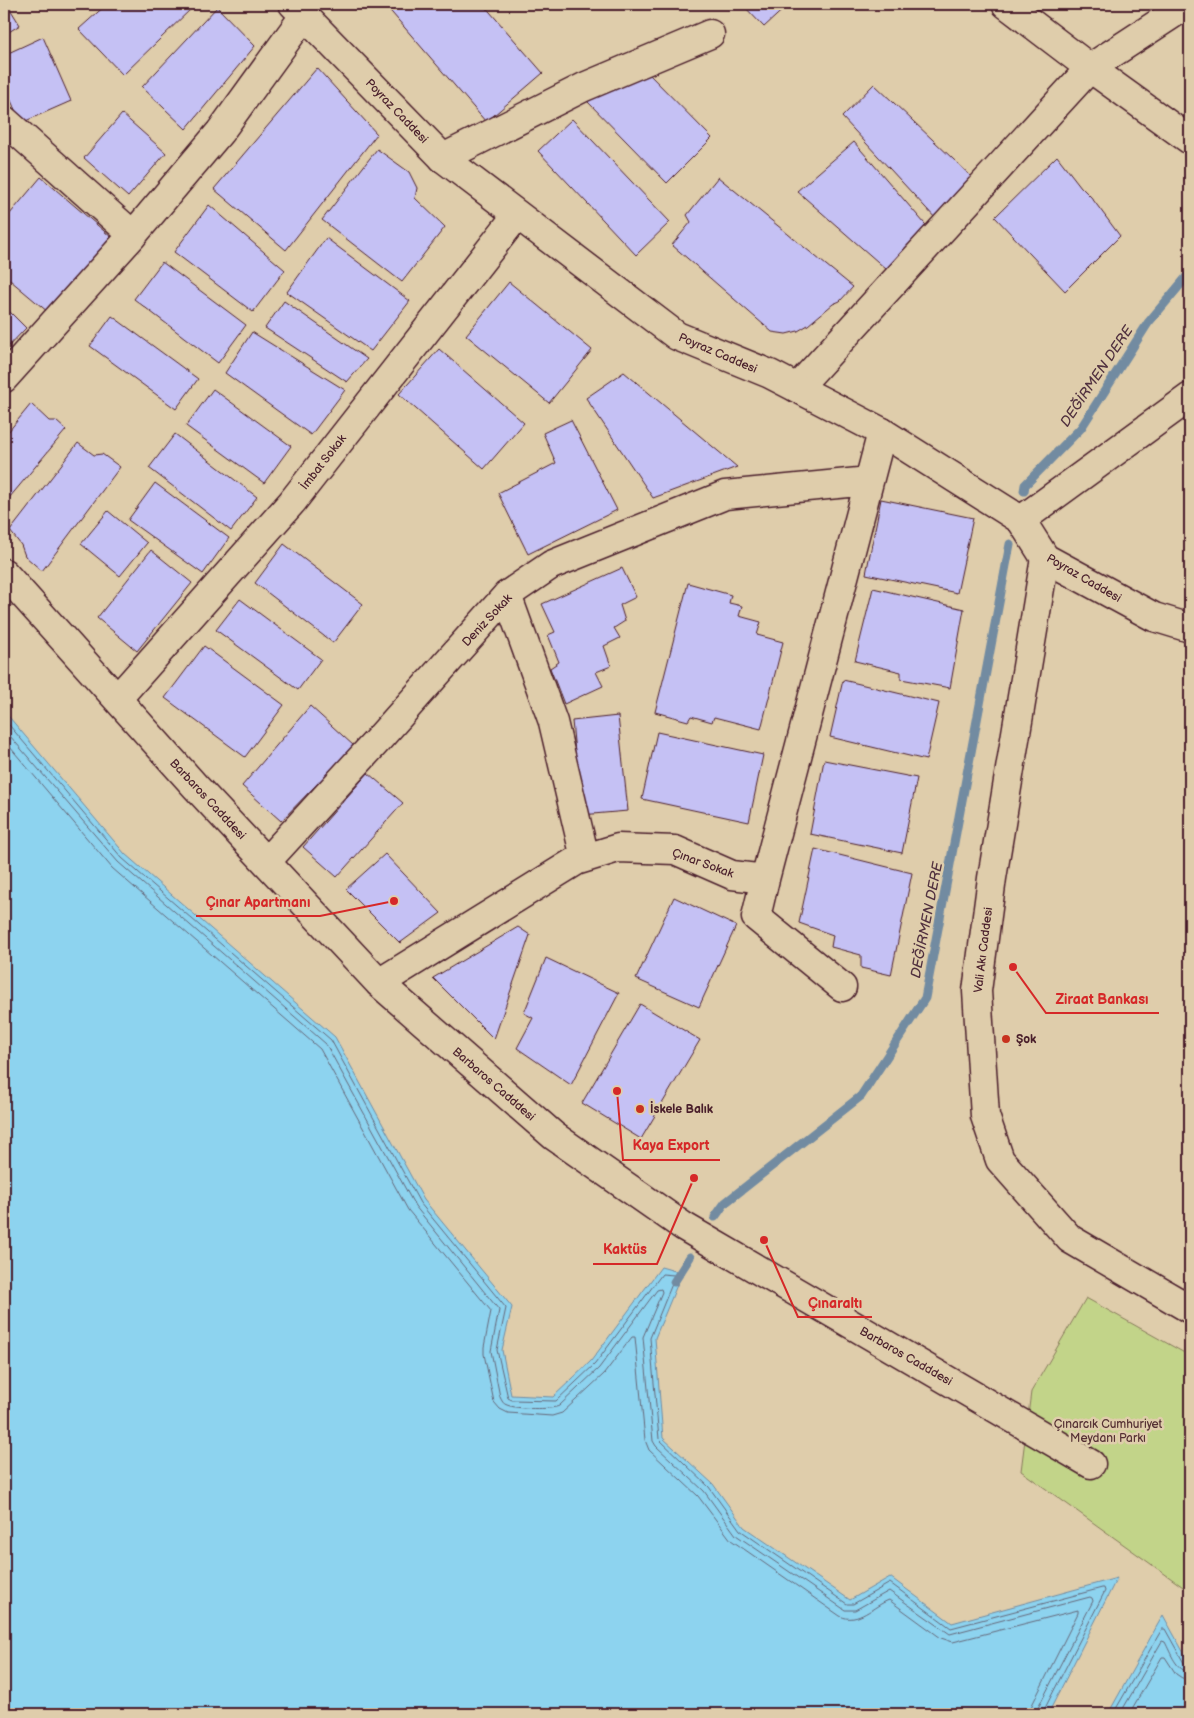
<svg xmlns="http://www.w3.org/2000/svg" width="1194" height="1718" font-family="'Balsamiq Sans',sans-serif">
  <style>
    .green { fill: #c2d489; stroke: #867a5a }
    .water { fill: #8dd3ef; stroke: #728ba1 }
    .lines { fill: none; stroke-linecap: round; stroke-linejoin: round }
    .shore { stroke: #656779; stroke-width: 1 }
    .stream { stroke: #728ba1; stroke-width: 9 }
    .building { fill: #c5c1f4; stroke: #4a1f2b }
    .minor-casing { stroke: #4a1f2b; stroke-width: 31 }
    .tertiary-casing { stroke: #4a1f2b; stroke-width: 31 }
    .minor { stroke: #dfcdab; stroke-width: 28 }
    .tertiary { stroke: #dfcdab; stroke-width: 28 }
    .poi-dot { fill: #c8321e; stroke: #dfcdab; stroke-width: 2 }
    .labels { text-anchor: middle; stroke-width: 5; stroke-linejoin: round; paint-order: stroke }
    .street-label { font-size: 12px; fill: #4a1f2b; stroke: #dfcdab }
    .poi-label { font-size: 12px; font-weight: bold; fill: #4a1f2b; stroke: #dfcdab; text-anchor: start }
    .park-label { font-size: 12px; fill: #563134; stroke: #dfcdab }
    .water-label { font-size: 14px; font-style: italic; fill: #51313f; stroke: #dfcdab }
    .leader { fill: none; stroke: #d62828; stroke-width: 2 }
    .callout-dot { fill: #d62828; stroke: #dfcdab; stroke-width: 2 }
    .callout-label { font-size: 14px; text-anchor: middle; font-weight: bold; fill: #d62828; stroke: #dfcdab; stroke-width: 5; stroke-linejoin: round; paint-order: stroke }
  </style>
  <rect width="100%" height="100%" fill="#dfcdab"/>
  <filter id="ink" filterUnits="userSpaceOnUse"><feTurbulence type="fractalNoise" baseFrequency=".02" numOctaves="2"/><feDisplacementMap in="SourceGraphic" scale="10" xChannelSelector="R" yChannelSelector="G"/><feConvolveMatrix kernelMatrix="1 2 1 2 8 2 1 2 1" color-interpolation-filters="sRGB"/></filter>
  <g filter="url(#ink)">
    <path class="green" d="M1086,1298l104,58v236l-169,-121 10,-79z"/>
    <path class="water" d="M4,711l121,143 210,183 89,163 88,107 -10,43 9,45 42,2 38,-36 70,-94 21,6 -27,65 8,100 50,46 31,43 106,73 40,-23 62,46 165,-45 -69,136h-1044z
      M1163,1615l27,49v50h-82z"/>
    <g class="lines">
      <path class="shore" d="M4,719l118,139 209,182 89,163 86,105 -9,42 11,48 4,2 44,1 39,-37 67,-90 12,1v4l-24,59 9,101 50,48 31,43 107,74h6l37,-21 61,45 151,-40h2l1,3 -61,119v4
        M4,729l114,133 208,182 89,162 84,104 -8,41 9,46c2,4 3,7 7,8 9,4 44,5 52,1l40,-38 58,-78 4,-1 1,3 -19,45 10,104 3,5 48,45 32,44 109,75h10l34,-19 61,43 140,-37 2,1 1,3 -55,107 -1,6
        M4,740l108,128 208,181 88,161 83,101 -7,36v7l10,48 6,7 8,4 44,3 10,-3 42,-39 28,-37h3l10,103 4,10 49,46 33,44 109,76c18,9 33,-10 49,-16l52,38 12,4 125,-32v3l-46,92 -2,9
        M1113,1714l49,-85h3l19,34 6,2
        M1120,1714l42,-73 3,1c6,11 11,29 25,30
        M1129,1714l33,-57h3l11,17 6,4 8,1"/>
      <path class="stream" d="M1024,491l1,-6 56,-57 67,-105 42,-50
        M715,1217l10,-14 136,-107 64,-98 85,-454
        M674,1282l16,-25"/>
    </g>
    <path class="building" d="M4,4h3l13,21 -16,10z
      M107,4h89l-73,71 -44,-46z
      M392,4h91l60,69 -57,49 -100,-116z
      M742,4h47l-25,23z
      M217,7l38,39 -69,83 -44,-42z
      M43,37l28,64 -50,22 -17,-38v-30z
      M317,68l60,66 -91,116 -72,-61z
      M646,71l66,67 -45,45 -81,-83z
      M874,84l99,94 -36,42 -95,-103z
      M122,114l44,39 -38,44 -44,-39z
      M572,119l98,103 -34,33 -98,-104z
      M854,142l77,89 -45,38 -89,-78z
      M377,149l32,23 8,16 -2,10 30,29 -43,55 -80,-62z
      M1057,156l24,31 10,10 29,39 -55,55 -70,-74z
      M41,177l70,60 -63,75 -44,-37v-54z
      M718,177l135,110 -13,14 -7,3 -25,21 -10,6 -12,3 -14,-2 -100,-87 19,-23 -4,-7z
      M209,205l76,65 -32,42 -79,-60z
      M326,238l84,63 -39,50 -84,-59z
      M162,262l84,63 -28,38 -84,-64z
      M509,282l83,68 -43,53 -83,-68z
      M284,301l83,58 -20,23 -82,-54z
      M4,306l22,22 -22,23z
      M112,316l86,63 -22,30 -86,-63z
      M252,332l93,58 -34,45 -86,-62z
      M439,349l85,74 -40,46 -85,-75z
      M624,372l113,95 -84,31 -67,-100z
      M213,389l78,57 -27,37 -78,-57z
      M31,404l18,17h7l10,9 -62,74v-67z
      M571,420l46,90 -89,44 -30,-61 58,-30 -13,-30z
      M175,434l82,63 -26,34 -82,-63z
      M78,443l16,12 8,-1 18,13 -78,104 -17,-15 -4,-11 -11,-14z
      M155,483l74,55 -26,36 -75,-54z
      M881,499l92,19 -16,75 -91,-19z
      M108,511l39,32 -27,33 -39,-32z
      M284,544l79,60 -30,39 -78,-60z
      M151,550l41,33 -55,68 -40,-33z
      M622,568l14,29 -16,8 5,16 -11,7 6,10 -16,8 7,20 -15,6 7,14 -39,18 -14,-36 9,-6 -11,-27 7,-3 -13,-28z
      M688,583l43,12 -2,8 13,3 -3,10 22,6 -4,13 26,7 -22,87 -47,-12 -2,5 -21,-6 -3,5 -33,-9z
      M873,588l91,21 -14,79 -49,-9v-7l-46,-11z
      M240,599l81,60 -23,31 -82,-60z
      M204,646l80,59 -39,52 -80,-59z
      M843,680l96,23 -13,57 -96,-23z
      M310,706l44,40 -73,75 -39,-35z
      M618,716l10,95 -47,4 -9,-94z
      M657,732l106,23 -14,67 -107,-23z
      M824,760l93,18 -15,75 -92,-19z
      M368,773l35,30 -66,74 -34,-30z
      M815,849l97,24 -21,102 -30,-7v-13l-30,-8 2,-12 -34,-12z
      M385,854l56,59 -41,30 -54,-54z
      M674,897l62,29 -37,81 -63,-28z
      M518,927l12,8 -36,104 -61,-61z
      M546,958l73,35 -48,92 -54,-37 16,-30 -9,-5z
      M640,1004l60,36 -59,99 -59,-36z"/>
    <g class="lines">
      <defs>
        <path id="minor" d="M1006,4l84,64 100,72
          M4,120l129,115
          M443,158l141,-71 126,-53
          M4,378l129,-143 87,-103 84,-116
          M797,388l293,-320 98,-64
          M1021,520l169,-123
          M1045,558l-53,320 -15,113 8,125 15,44 70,79 120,70
          M4,573l191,213 184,197 175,153 129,90 408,238
          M507,595l46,127 32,136
          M117,699l175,-197 225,-287
          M266,862l111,-121 130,-146 44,-30 174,-70 144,-14
          M765,879l117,-447
          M379,983l197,-122 42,-13 57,2 57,25 33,4 -9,38 86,70"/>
        <path id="tertiary" d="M293,4l150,154 234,178 93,38 112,58 139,88 24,38 109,59 36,11"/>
      </defs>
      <use href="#minor" class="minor-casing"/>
      <use href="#tertiary" class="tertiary-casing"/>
      <use href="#minor" class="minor"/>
      <use href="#tertiary" class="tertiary"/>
    </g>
  </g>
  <g class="poi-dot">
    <circle cx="1006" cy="1039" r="5"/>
    <circle cx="640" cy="1109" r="5"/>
  </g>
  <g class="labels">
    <g class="street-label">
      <text transform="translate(397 111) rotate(46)" y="4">Poyraz Caddesi</text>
      <text transform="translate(718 353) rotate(23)" y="4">Poyraz Caddesi</text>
      <text transform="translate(323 462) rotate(-52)" y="4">İmbat Sokak</text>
      <text transform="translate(1084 578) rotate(30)" y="4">Poyraz Caddesi</text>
      <text transform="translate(487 620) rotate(-47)" y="4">Deniz Sokak</text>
      <text transform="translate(208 799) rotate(47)" y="4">Barbaros Cadddesi</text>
      <text transform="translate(703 863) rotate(20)" y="4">Çınar Sokak</text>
      <text transform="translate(983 950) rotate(-83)" y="4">Vali Akı Caddesi</text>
      <text transform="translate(494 1084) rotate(41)" y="4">Barbaros Cadddesi</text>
      <text transform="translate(906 1356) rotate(30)" y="4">Barbaros Cadddesi</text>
    </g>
    <g class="poi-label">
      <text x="1016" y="1043">Şok</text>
      <text x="650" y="1113">İskele Balık</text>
    </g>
    <g class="park-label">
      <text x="1108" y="1428">Çınarcık Cumhuriyet<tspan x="1108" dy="14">Meydanı Parkı</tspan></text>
    </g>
    <g class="water-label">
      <text transform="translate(1096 376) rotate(-56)" y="5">DEĞİRMEN DERE</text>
      <text transform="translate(926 920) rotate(-79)" y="5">DEĞİRMEN DERE</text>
    </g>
  </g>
  <path class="leader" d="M394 901L320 916H196M1013 967L1046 1013H1159M617 1091L623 1160H720M694 1178L657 1264H593M764 1240L798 1317H872"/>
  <g class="callout-dot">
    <circle cx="394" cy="901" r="5"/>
    <circle cx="1013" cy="967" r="5"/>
    <circle cx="617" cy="1091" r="5"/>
    <circle cx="694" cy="1178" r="5"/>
    <circle cx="764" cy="1240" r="5"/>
  </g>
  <g class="callout-label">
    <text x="258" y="907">Çınar Apartmanı</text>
    <text x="1102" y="1004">Ziraat Bankası</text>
    <text x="671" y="1150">Kaya Export</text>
    <text x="625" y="1254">Kaktüs</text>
    <text x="835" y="1308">Çınaraltı</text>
  </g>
  <rect width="1194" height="1718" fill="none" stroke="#dfcdab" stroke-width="20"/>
  <rect x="10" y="10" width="1174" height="1698" fill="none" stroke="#4a1f2b" stroke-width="2" filter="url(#ink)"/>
</svg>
